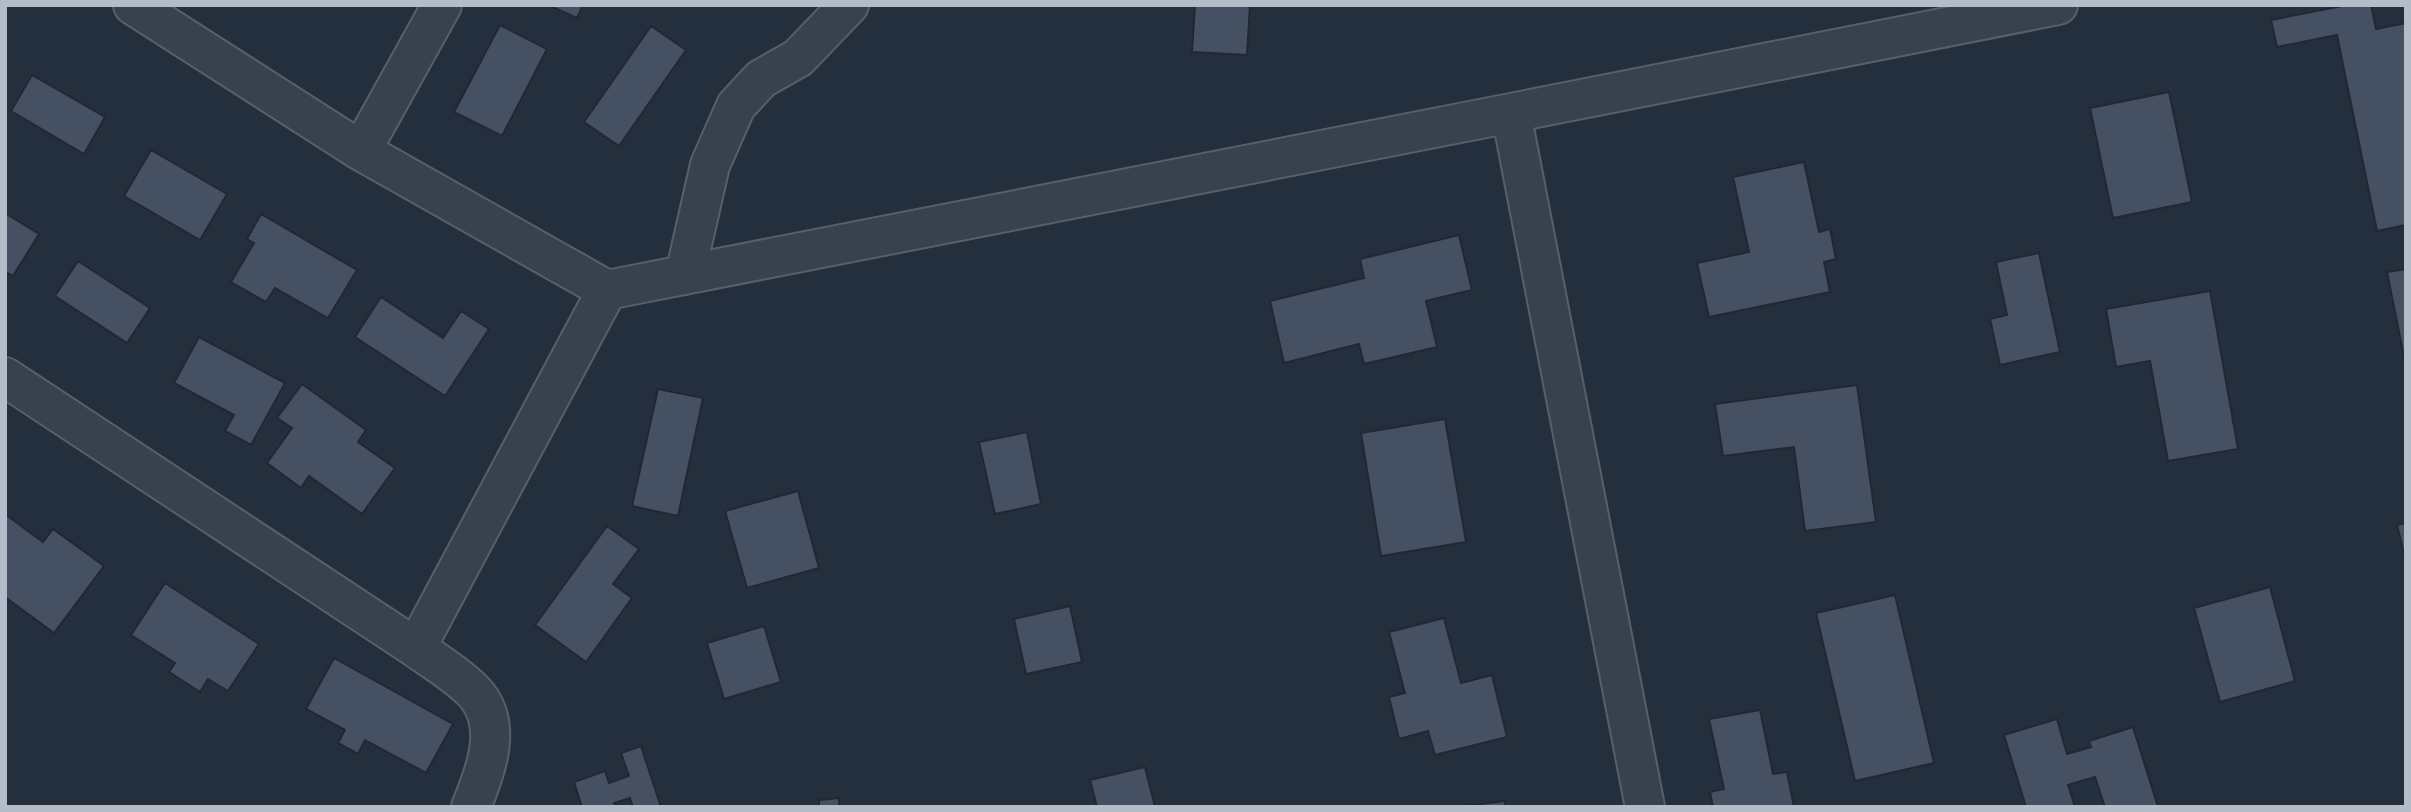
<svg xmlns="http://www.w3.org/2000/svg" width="2411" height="812" font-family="'Roboto Condensed',sans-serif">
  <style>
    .building { fill: #455162; stroke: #1f2835; stroke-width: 2 }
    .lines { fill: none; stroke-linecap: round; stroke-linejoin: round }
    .minor-casing { stroke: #565f6c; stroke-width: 42 }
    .minor { stroke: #38414e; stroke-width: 38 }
  </style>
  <rect width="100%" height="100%" fill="#242f3e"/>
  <path class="building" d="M548,5h35l-6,13z
    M1195,5h55l-3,50 -55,-3z
    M2347,5h24l5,24 30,-6v202l-29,6 -40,-196 -60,12 -6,-27z
    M500,25l47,24 -45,87 -48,-24z
    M651,26l35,24 -67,96 -35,-24z
    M32,75l73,42 -21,37 -73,-43z
    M2169,92l23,110 -79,16 -23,-110z
    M151,150l76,44 -27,46 -76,-44z
    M1804,162l15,70 11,-3 6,30 -12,3 6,30 -121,25 -12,-54 52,-11 -16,-75z
    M5,213l34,21 -26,42 -8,-4z
    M261,214l96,56 -29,48 -53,-30 -9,14 -35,-20 23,-39 -7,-4z
    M1459,235l13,55 -46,11 11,46 -73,17 -5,-20 -75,19 -14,-62 94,-23 -4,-19z
    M2039,253l21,99 -60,13 -10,-46 17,-4 -11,-53z
    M78,261l72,47 -23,35 -72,-47z
    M2406,269v98l-19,-95z
    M2210,291l28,158 -70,12 -18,-100 -34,6 -10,-58z
    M381,297l62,41 18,-27 28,18 -44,67 -90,-59z
    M199,337l86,46 -34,62 -26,-14 9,-16 -60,-32z
    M302,384l64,46 -8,12 37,26 -33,46 -53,-38 -8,12 -34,-25 25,-35 -15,-10z
    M1857,385l19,137 -71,9 -11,-84 -71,9 -8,-52z
    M658,389l45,9 -25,118 -46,-10z
    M1445,419l21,123 -85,14 -20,-123z
    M1027,432l14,72 -46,10 -16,-72z
    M798,491l21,77 -72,20 -22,-77z
    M5,514l38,28 10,-13 51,37 -50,67 -49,-36z
    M2406,523v39l-9,-37z
    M607,526l32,23 -26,35 19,14 -46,64 -51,-37z
    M165,583l94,61 -31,47 -20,-12 -8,13 -31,-20 6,-9 -44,-28z
    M2270,587l25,94 -75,21 -26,-94z
    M1895,595l39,168 -79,18 -39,-168z
    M1070,606l12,56 -56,12 -12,-55z
    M1444,618l17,65 31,-8 15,62 -72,18 -7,-24 -29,8 -10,-42 16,-4 -16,-61z
    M764,626l17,56 -57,17 -17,-56z
    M334,658l119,66 -27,49 -61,-33 -7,14 -20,-11 7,-13 -39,-21z
    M1760,710l13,64 14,-2 7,35h-81l-3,-15 14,-3 -15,-70z
    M2057,719l10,35 24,-7 -2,-6 44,-14 25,80h-53l-10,-30 -27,8 7,22h-49l-22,-72z
    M641,746l20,61h-28l-3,-9 -16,5 2,4h-34l-8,-25 31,-11 4,12 20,-7 -8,-23z
    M1145,767l10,40h-58l-7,-27z
    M839,798v9h-20v-7z
    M1505,801v6h-47z"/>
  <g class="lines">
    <defs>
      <path id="minor" d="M133,5l228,146 246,139 904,-177
        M361,151l81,-146
        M685,275l25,-110 26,-59 25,-27 37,-21 51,-53
        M5,377l411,271c18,13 40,26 56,42 33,32 14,81 -1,117
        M416,648l191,-358
        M1645,807l-134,-694 547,-108"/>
    </defs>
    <use href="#minor" class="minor-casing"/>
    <use href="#minor" class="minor"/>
  </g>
  <rect width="2411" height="812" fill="none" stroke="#b4bcc9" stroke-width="14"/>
</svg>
